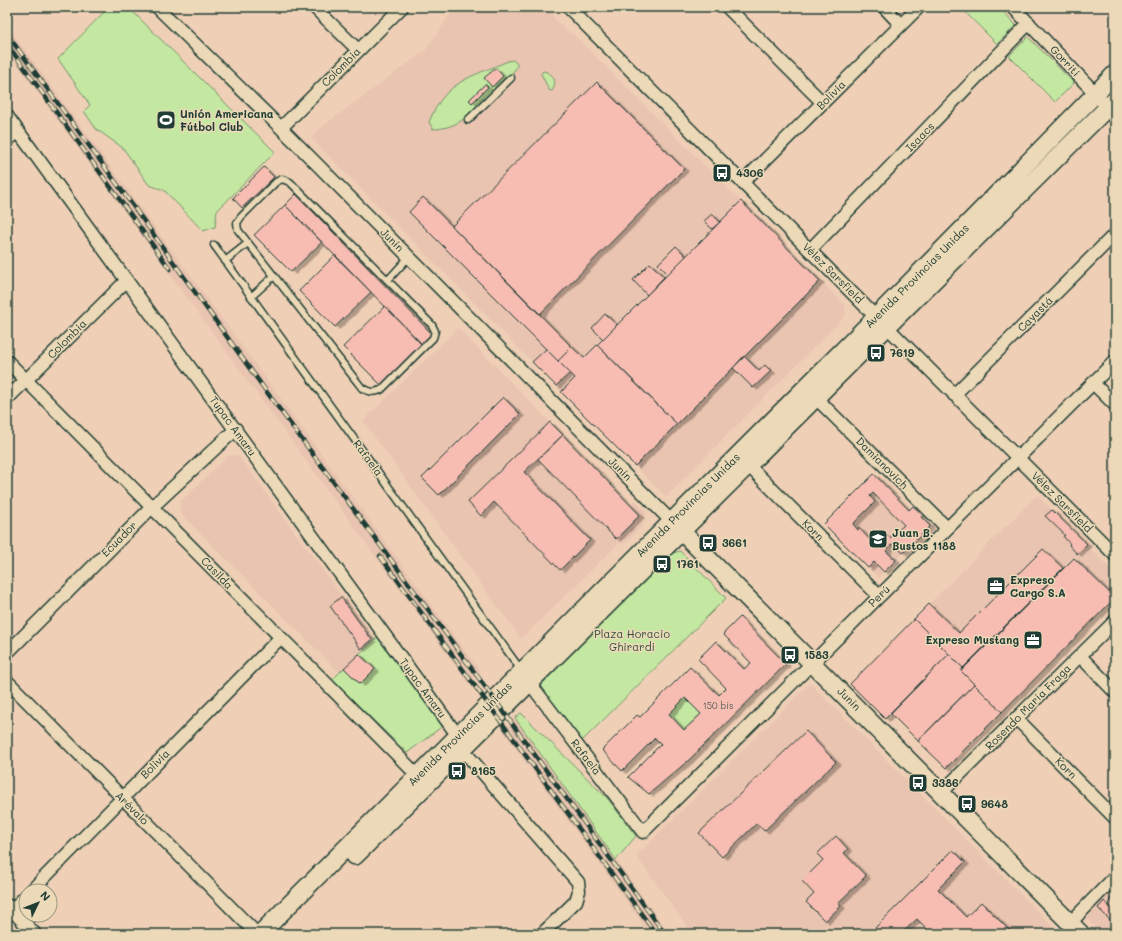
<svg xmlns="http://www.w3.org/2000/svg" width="1122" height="941" font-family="Mali,sans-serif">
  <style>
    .built { fill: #e9c4b0 }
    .green { fill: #c4e7a1; stroke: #72926a }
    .building { fill: #f7bcb2; stroke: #1f3d34; fill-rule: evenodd; filter: url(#shadow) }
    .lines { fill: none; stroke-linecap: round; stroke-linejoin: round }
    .lane-casing { stroke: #1f3d34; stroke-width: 9 }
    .street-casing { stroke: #1f3d34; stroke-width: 15 }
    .secondary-casing { stroke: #1f3d34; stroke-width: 20 }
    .lane { stroke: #ecd9b7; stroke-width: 6 }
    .street { stroke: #ecd9b7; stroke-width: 12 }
    .secondary { stroke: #ecd9b7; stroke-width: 17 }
    .rail-casing { stroke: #1f3d34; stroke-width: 4.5 }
    .rail { stroke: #ecd9b7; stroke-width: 3; stroke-dasharray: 9; stroke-linecap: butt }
    .labels { text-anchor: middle; stroke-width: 3; stroke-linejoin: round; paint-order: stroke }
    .number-label { font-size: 9px; fill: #555d54 }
    .street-label { font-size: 11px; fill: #1f3d34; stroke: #ecd9b7 }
    .poi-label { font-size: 11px; font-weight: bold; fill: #1f3d34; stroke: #ecd9b7; text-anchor: start }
    .park-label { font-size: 11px; fill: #304e3f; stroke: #ecd9b7 }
  </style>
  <defs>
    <filter id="shadow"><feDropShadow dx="4.5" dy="2.5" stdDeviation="0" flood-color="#0004"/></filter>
  </defs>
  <rect width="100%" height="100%" fill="#efd0b6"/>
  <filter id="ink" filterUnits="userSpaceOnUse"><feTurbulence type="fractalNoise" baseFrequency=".025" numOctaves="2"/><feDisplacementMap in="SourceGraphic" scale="8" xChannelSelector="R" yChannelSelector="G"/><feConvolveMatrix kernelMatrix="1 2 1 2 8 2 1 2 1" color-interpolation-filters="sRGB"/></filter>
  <g filter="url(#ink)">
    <path class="built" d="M455,7h91l7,7v3l15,15 4,1 273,272 1,10 -180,182 -355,-359 12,-12 103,-76z
      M7,25l474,647 -13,11 -461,-632z
      M458,328l172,176 5,-4 11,12 -4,14 -18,18 -5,-1 -98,96 -158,-218z
      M238,455l136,185 -15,14 16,15 -15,15 -16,-16 -5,4 -159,-159v-11l48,-46z
      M874,474l35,36 4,-4 10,9 -2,2 9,9 -52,52 -54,-54z
      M1037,495l78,78v25l-169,170 -56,-55 -5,6 -35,-35z
      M810,683l250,251h-367l-57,-78z
      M515,718l101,142 54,74h-20l-148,-204z
      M1115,887v47h-14l-16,-17z"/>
    <path class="green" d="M109,7h19l147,145 -58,59 -2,16 -12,4 -39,-41 -15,-5 -26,-37 -27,-19 -12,-18 6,-6 -32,-46z
      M960,7h39l17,18 -19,19z
      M1028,37l46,46 -19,19 -46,-46z
      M513,60l4,4v3l-9,11 -47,43c-9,5 -18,8 -28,8l-4,-7c16,-41 42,-45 79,-61z
      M543,71c10,2 15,10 9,20l-3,-1 -8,-16z
      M680,551l46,47 -144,143 -44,-58 131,-129z
      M381,634l63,91 -37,28 -75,-73 12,-12 16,16 15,-15 -16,-15z
      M685,698l16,16 -17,16 -15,-16z
      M521,713l87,86 28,37 -20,24 -101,-142z"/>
    <path class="building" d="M496,68l7,8 -11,11 -8,-9z
      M597,82l87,87 -144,145 -88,-88z
      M485,84l3,3 -16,16 -3,-3z
      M264,167l10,10 -32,31 -9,-10z
      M296,194l136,140 -10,10 -137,-139z
      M423,197l149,150 -14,14 -149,-149z
      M741,201l79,80 -143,143 -80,-79z
      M285,205l37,37 -31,30 -37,-37z
      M712,214l8,8 -8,7 -8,-8z
      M676,246l10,10 -18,18 -10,-10z
      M335,255l36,37 -36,35 -36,-36z
      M650,263l14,14 -17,18 -14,-15z
      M385,306l37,39 -41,40 -38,-38z
      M605,314l12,11 -14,14 -11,-11z
      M597,345l80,79 -42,42 -74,-74 14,-14 -17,-17 14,-14 12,11z
      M546,349l24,24 -14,13 -24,-24z
      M744,356l15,15 6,-6 6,6 -18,17 -20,-20z
      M503,397l17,17 -81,81 -17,-17z
      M550,422l13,13 -39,37 66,68 -30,30 -66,-68 -13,14 -13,-14z
      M563,435l77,80 -24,24 -78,-80z
      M874,474l35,36 4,-4 10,9 -2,2 9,9 -27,27 -10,-10 -7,8 10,9 -12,12 -10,-10 -6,6 -44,-44zM873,493l31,32 -14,13 -5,-5 -11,11 -15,-16 -1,2 -5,-6 22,-22 -5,-6z
      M1052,510l35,34 -10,10 -8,-9 1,-1 -7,-8 2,-1 -20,-19z
      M1043,549l20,19 -100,100 -49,-49 15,-15 30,29z
      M1074,558l41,40 -113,114 -41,-41z
      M341,597l31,43 -11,9 -31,-43z
      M740,617l46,47 -97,96 -40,34 -21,-17 33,-33 -6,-6 -33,33 -20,-21 35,-35 3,2 50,-50 29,28 7,-7 -28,-29 18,-18 28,28 7,-6 -28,-29zM685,698l16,16 -17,16 -15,-16z
      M914,619l35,35 -64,65 -35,-35z
      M359,654l16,15 -15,15 -16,-16z
      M949,654l14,14 -2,3 13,13 -56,57 -28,-28z
      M974,684l28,28 -56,56 -28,-27z
      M806,731l30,31 -72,69 -7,-8 -35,34 -23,-24z
      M836,836l12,13 -4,4 22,23 -28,27 3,3 -16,15 -19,-19 8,-8 -12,-13 21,-21 -6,-6z
      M953,850l12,12 -27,27 28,28 15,-15 31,31 -1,1h-79l-15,-15 -16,15h-32z
      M1115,895v11l-6,-6z
      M1104,901l11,11v13l-17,-17z"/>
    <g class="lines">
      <defs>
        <path id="lane" d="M468,120l43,-42
          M282,179l8,3 142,143 3,6 -2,7 -52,52c-8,3 -12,2 -19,-2l-124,-158 -1,-7 4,-6 35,-35z
          M214,245l307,425
          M225,261l23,-18
          M388,280l21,-23
          M251,297l23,-21"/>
        <path id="street" d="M157,7l124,121 391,394
          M314,7l44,43
          M568,7l308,310
          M727,7l96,96
          M884,7l17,18
          M1013,7l83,87 19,23
          M7,116l451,620
          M281,128l121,-121
          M7,141l11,-10
          M743,182l176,-175
          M810,250l219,-227
          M887,327l228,228
          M7,361l416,420
          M1093,383l22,22
          M954,395l161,-161
          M816,398l131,130
          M7,399l120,-119
          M748,465l131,131
          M7,653l145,-146 84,-78
          M1080,656l35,36
          M7,681l250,253
          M529,682l114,150 472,-471
          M1016,718l99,100
          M462,749l116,133 1,9 -3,10 -34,33
          M941,793l174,-172
          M31,891l249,-253
          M7,905l28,29
          M7,915l19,-19
          M1070,923l45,-46"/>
        <path id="secondary" d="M674,524l407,410
          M355,856l760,-756
          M260,934l616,-617 239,-243"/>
      </defs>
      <use href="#lane" class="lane-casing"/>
      <use href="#street" class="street-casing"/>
      <use href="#secondary" class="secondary-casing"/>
      <use href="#lane" class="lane"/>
      <use href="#street" class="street"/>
      <use href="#secondary" class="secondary"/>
      <defs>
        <path id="rail" d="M7,34l116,158 143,199 229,309 170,234
          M7,44l163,225
          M380,556l276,378"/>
      </defs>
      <use href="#rail" class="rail-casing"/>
      <use href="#rail" class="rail"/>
    </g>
  </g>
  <defs>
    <symbol id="stadium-square" viewBox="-11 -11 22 22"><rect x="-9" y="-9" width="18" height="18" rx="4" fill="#1f3d34" stroke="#ecd9b7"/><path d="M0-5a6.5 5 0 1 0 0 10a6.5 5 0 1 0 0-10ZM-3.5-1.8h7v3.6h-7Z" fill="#fff"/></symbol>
    <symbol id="bus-square" viewBox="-11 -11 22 22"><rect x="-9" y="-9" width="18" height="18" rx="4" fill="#1f3d34" stroke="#ecd9b7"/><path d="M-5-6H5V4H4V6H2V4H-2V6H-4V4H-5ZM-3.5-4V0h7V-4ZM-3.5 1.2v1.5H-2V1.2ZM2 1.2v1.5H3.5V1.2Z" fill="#fff"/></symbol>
    <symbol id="school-square" viewBox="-11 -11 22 22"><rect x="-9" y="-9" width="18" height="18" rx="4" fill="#1f3d34" stroke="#ecd9b7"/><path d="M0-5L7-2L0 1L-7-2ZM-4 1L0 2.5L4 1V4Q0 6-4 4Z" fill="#fff"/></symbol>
    <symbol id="office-square" viewBox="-11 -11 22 22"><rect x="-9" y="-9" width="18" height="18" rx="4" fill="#1f3d34" stroke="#ecd9b7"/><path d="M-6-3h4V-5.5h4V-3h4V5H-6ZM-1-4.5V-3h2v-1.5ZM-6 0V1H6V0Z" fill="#fff"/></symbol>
  </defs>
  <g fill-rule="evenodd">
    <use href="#stadium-square" x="155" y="109" width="22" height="22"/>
    <use href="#bus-square" x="711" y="162" width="22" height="22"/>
    <use href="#bus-square" x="865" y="342" width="22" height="22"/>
    <use href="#school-square" x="867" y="528" width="22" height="22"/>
    <use href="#bus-square" x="697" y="532" width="22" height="22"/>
    <use href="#bus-square" x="651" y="553" width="22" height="22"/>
    <use href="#office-square" x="985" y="575" width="22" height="22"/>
    <use href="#office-square" x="1022" y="629" width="22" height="22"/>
    <use href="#bus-square" x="779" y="644" width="22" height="22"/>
    <use href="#bus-square" x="446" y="760" width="22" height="22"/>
    <use href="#bus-square" x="907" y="772" width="22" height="22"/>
    <use href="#bus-square" x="956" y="793" width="22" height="22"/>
  </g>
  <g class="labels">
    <g class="number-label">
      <text x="718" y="709">150 bis</text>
    </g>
    <g class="street-label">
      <text transform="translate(1065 61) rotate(47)" y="4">Gorriti</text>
      <text transform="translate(341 67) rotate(-45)" y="4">Colombia</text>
      <text transform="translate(831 95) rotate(-45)" y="4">Bolivia</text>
      <text transform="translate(920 137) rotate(-46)" y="4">Isaacs</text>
      <text transform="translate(392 240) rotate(45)" y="4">Junín</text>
      <text transform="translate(833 273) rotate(45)" y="4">Vélez Sarsfield</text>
      <text transform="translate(917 276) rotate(-45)" y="4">Avenida Provincias Unidas</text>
      <text transform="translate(1035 314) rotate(-45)" y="4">Cayastá</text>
      <text transform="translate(67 339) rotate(-45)" y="4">Colombia</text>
      <text transform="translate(233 426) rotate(54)" y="4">Tupac Amaru</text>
      <text transform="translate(368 458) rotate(54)" y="4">Rafaela</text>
      <text transform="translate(882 463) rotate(45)" y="4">Damianovich</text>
      <text transform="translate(620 469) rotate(45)" y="4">Junín</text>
      <text transform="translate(1062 502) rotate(45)" y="4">Vélez Sarsfield</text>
      <text transform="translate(688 505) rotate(-45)" y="4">Avenida Provincias Unidas</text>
      <text transform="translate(813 530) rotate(45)" y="4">Korn</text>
      <text transform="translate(119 539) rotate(-45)" y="4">Ecuador</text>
      <text transform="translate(217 573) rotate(46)" y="4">Casilda</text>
      <text transform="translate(879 596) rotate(-45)" y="4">Perú</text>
      <text transform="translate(423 688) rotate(54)" y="4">Tupac Amaru</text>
      <text transform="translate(849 699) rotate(45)" y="4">Junín</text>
      <text transform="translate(1028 707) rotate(-45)" y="4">Rosendo María Fraga</text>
      <text transform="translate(460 734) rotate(-45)" y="4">Avenida Provincias Unidas</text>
      <text transform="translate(586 757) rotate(53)" y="4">Rafaela</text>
      <text transform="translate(155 764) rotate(-45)" y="4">Bolivia</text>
      <text transform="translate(1066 768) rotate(45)" y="4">Korn</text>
      <text transform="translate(132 808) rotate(45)" y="4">Arévalo</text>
    </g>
    <g class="poi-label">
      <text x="180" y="118">Unión Americana<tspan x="180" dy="13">Fútbol Club</tspan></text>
      <text x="736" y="177">4306</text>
      <text x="890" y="357">7619</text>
      <text x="892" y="537">Juan B.<tspan x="892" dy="13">Bustos 1188</tspan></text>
      <text x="722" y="547">3661</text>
      <text x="676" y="568">1761</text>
      <text x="1010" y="584">Expreso<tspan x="1010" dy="13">Cargo S.A</tspan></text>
      <text x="1019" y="644" text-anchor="end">Expreso Mustang</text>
      <text x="804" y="659">1583</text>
      <text x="471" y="775">8165</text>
      <text x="932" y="787">3386</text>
      <text x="981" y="808">9648</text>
    </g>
    <g class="park-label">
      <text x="632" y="638">Plaza Horacio<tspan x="632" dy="13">Ghirardi</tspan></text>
    </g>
  </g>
  <rect width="1122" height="941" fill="none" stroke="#ecd9b7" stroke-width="24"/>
  <rect x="12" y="12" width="1098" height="917" fill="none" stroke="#1f3d34" stroke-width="1.5" filter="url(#ink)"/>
  <g transform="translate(38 903) rotate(47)"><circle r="19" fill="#ecd9b7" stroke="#9a9b83"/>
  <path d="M0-3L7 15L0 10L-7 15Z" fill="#1f3d34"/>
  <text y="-6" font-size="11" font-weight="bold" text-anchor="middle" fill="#1f3d34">N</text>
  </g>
</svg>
